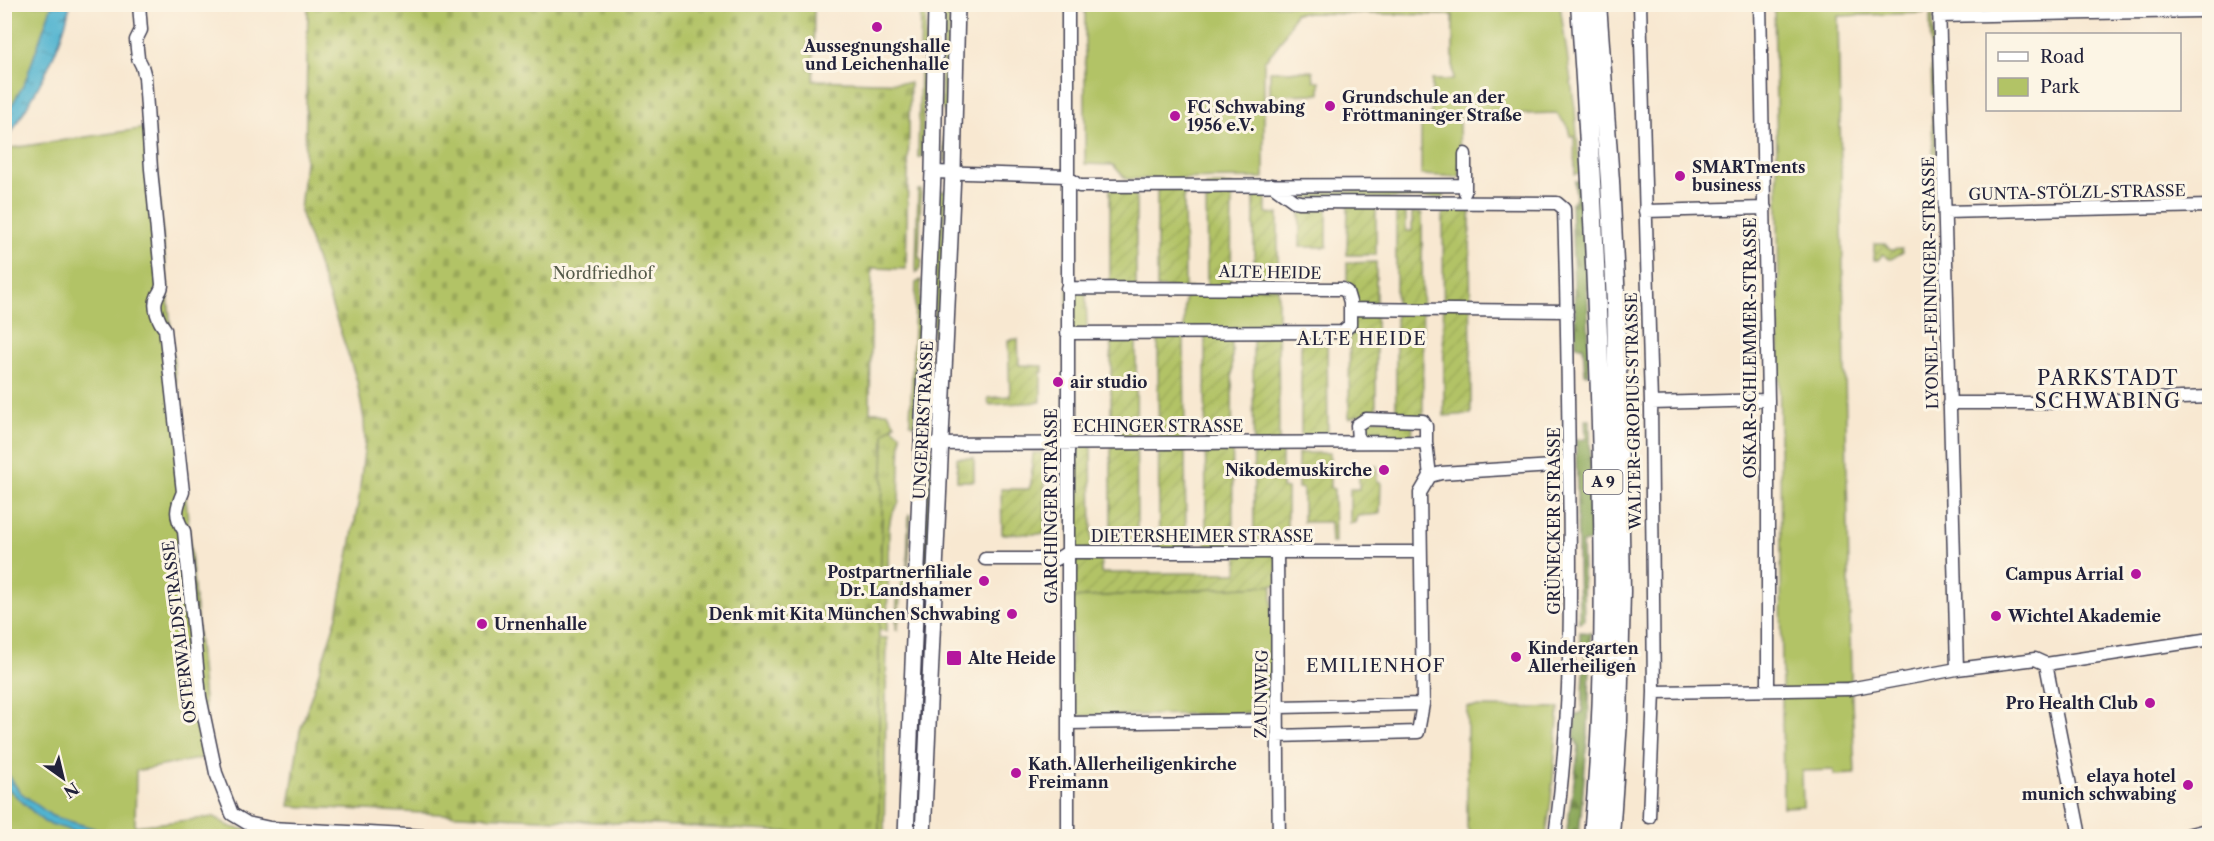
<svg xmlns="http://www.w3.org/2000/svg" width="2214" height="841" font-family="'Libre Caslon Text',serif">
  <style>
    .grass { fill: url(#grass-tufts); stroke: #6a7250; stroke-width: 1.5 }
    .forest { fill: url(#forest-firs); stroke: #58664b; stroke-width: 1.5 }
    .cemetery { fill: url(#cemetery-stones); stroke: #6a7250; stroke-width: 1.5 }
    .park { fill: #b2c366; stroke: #6a7250; stroke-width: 1.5 }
    .garden { fill: url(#garden-furrows); stroke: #6a7250; stroke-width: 1.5 }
    .water { fill: url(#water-ripples); stroke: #3a6b86; stroke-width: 1.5 }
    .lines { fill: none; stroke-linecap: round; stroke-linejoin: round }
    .minor-casing { stroke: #424052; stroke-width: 15 }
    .major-casing { stroke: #424052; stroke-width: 18 }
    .highway-casing { stroke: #424052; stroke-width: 21 }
    .minor { stroke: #fff; stroke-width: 12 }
    .major { stroke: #fff; stroke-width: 15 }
    .highway { stroke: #fff; stroke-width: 18 }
    .poi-dot { fill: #b5179e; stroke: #fcf5e5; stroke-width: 2 }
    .labels { text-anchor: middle; stroke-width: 6; stroke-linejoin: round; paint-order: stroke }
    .shield { fill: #fcf5e5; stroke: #63616e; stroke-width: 1.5 }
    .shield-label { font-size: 15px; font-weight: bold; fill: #22223b }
    .poi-label { font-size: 16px; font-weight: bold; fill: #22223b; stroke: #fcf5e5; text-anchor: start }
    .street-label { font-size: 16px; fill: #22223b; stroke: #fcf5e5 }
    .park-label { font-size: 16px; fill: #545a4a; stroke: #fcf5e5 }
    .neighbourhood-label { font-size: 18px; letter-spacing: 1.5px; fill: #22223b; stroke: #fcf5e5 }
    .quarter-label { font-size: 20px; letter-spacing: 1.5px; fill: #22223b; stroke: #fcf5e5 }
  </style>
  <defs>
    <pattern id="grass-tufts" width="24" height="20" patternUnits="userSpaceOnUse" patternTransform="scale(1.5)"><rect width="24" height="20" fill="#b2c366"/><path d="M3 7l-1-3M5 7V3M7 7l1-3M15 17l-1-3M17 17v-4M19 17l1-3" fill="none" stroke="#99a759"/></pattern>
    <pattern id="forest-firs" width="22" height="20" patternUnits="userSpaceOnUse" patternTransform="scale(1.5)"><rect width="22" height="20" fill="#8da95b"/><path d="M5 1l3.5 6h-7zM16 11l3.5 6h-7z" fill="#73894c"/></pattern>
    <pattern id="cemetery-stones" width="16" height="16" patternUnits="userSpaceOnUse" patternTransform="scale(1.5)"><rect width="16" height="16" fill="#b2c366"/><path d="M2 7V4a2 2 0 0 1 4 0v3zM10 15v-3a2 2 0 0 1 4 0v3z" fill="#99a759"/></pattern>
    <pattern id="garden-furrows" width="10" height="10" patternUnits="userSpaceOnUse" patternTransform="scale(1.5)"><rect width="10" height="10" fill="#b2c366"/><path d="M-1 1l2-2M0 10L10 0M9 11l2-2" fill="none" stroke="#99a759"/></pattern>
    <pattern id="water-ripples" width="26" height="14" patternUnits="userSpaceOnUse" patternTransform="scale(1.5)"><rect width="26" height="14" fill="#51b4d0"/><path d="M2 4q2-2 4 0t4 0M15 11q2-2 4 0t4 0" fill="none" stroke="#4392aa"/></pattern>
  </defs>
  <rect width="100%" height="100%" fill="#fcf5e5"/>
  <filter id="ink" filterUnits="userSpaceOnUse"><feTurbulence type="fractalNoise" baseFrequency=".0167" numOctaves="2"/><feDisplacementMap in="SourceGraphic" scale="12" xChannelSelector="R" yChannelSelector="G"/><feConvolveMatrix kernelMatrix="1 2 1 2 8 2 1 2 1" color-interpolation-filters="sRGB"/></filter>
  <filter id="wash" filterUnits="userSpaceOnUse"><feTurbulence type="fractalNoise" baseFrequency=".008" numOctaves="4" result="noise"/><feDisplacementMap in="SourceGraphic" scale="24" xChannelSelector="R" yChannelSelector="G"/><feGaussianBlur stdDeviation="1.35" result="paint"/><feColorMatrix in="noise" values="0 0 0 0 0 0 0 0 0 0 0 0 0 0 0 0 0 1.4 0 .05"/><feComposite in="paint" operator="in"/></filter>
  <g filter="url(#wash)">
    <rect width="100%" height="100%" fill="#f8e8d1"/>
    <path class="grass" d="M921,5h5l-1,50 -5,-1z
      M943,5h7l-4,157 -2,-1 1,-48 -4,-8z
      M1930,15h3l2,80h-3z
      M920,64h5l-3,93h-4z
      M1932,112h3l2,85h-3z
      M918,190h3l-2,67 3,4 -2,8 -4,3z
      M1432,190l12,4v4l-146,1v-8z
      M938,191h8l-12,241 1,-47 -3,-9z
      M921,280l-6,146 -5,-3 6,-140z
      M1067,288h19l1,45h-20z
      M1366,419l47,1 -1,22h-54z
      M892,427l9,7 -2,68 -8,14 -2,11 -2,104 -8,-1 5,-197z
      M930,449l4,2 -16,385h-3l4,-83 -4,-12 12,-290z
      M957,458h17v23h-17z
      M909,514l2,1 -4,73 -7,8 -2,34h-2l1,-32 10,-29z
      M879,638h8l-3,198h-35v-1l30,-1z"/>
    <path class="forest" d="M1575,181h6l7,123 1,70h-4l-2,-28h-7l-5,-143 5,-4z
      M1585,420h5l1,121 -9,2 2,77 -5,3 -3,-183 10,-1z
      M1580,632l11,1 -3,99 -9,104h-13l13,-89 -5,-9 2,-23 6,-3 3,-60 -5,-3z"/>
    <path class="cemetery" d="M308,5h506l-1,75 97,3 -4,186 -34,-1 -2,144h18l7,12 -11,9 -5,201v200l-33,1 -557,-29 11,-75 37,-115 21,-112 7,-61 -1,-23 -7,-39 -57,-170 5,-50z"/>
    <path class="park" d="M5,5h65c-10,50 -39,95 -65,138z
      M1085,5h475l15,104 5,64 -5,1 -1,-38h-4l-2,-9 -12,-14 -97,3 1,61 -39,-2v-53l10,-1 1,-41h21v-65l-158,-2c-8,19 -16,34 -31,48v117l-138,1 -13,-14 -28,-1z
      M1774,5h151v8l-87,3 13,661 4,97 -21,1v-5l-32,1 1,35 -20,1 -5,-598z
      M1270,71h43l1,10h6v13l-50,1z
      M153,127l56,630 -73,14 -1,55 79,-9 17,10 20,4 1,5h-247v-687z
      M1185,288h93v45h-94z
      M1272,585v128l-202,3 1,-118z
      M1467,707l92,1 -8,92 -5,36h-72l-7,-8z"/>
    <path class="garden" d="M1206,185h26l-1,103h-24z
      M1110,186h26v102h-26z
      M1157,186h27l1,102h-28z
      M1254,193h12v20l12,1v74h-24z
      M1300,202h27v45h-27z
      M1348,202h28v53h-29z
      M1443,202h27l1,212 -27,2z
      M1396,213h10v18h6v-18h10l1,208 -27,-1z
      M1874,244h11l5,6 12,-1 1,3 -12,7h-3l-5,-5 -5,6h-4z
      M1376,262v148l-27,8 1,-116 -3,-10v-29z
      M1327,332l1,110h-27v-109z
      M1111,333h25l1,219h-26z
      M1158,333h26l2,219h-27z
      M1205,333h27l1,219h-27z
      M1253,333h25l1,109h3v46l5,1v63h-10v33l-206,13 -3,-155 23,1 1,108h9v21h136l1,-18 16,-3z
      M1018,339l1,26 24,1v6h-2v30l-52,3 -1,-7 22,-2 -2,-56z
      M1033,453h12v81h-43l-1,-45h28l2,-6z
      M1298,453h32v35l4,1 1,54h-4l-1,-21h-27v-33l-5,-1z
      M1359,466h18v15l4,1 -1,32 -23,2 -2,7h-5v-34h9z"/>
    <path class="water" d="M52,5h18c-10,50 -39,95 -65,138v-26l20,-35z
      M5,770l15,22 32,24 68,20h-31l-45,-14 -39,-36z"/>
  </g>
  <g filter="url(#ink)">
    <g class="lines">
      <defs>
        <path id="minor" d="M139,4l2,26 -5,10 2,18 4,8 3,11 6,92 11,115c0,7 -3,7 -5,13 -5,10 2,25 8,32l18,163c-7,16 -9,24 1,39l16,166 16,76 16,41 15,9 23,5 157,8
          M1068,4v832
          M1640,4l11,399 3,289 -5,125
          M1760,4l8,396v290
          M1939,4l18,665
          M1939,16l260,-5
          M933,172l134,4 12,10 386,-1
          M1272,185l22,16 6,1 257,1 7,6c3,88 4,176 5,264 2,122 3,242 -14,363
          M1465,192v-38
          M1645,211l120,-3
          M1945,212l265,-6
          M1350,309l217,2
          M1067,333l275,-1 8,-7v-23l-3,-10 -5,-3 -275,-1
          M1651,403l117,-3
          M1949,403h90l171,-6
          M922,444l504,-2v-16l-3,-5 -57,-2 -9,6 1,17
          M1430,476l11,-3 128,-8
          M1277,552c1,95 0,190 2,284
          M985,559h72l11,-7h352
          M2046,664l34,172
          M2046,664l164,-25
          M1654,692l195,-3 108,-20 71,-9 7,-1 11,5
          M1279,707l144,-3
          M1068,723l209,-3
          M1277,736l141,-4 5,-28 -3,-211 10,-17 -4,-34
          M2183,836l27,-7"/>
        <path id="major" d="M906,836l27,-664 3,-168
          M923,836l30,-664 4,-168"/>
        <path id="highway" d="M1580,4c10,141 17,280 21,421 4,137 5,275 -8,411
          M1597,4l13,177 6,122 5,288 -3,130 -8,115"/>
      </defs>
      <use href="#minor" class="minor-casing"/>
      <use href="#major" class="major-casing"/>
      <use href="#highway" class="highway-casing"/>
      <use href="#minor" class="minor"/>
      <use href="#major" class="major"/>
      <use href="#highway" class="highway"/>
    </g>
  </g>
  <g class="poi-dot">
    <circle cx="877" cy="27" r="6"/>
    <circle cx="1330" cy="106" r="6"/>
    <circle cx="1175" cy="116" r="6"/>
    <circle cx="1680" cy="176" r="6"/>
    <circle cx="1058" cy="382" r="6"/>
    <circle cx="1384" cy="470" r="6"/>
    <circle cx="2136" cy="574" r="6"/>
    <circle cx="984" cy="581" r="6"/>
    <circle cx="1012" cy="614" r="6"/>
    <circle cx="1996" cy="616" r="6"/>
    <circle cx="482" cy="624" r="6"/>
    <circle cx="1516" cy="657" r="6"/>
    <rect x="946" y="650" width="16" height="16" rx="3"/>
    <circle cx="2150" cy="703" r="6"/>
    <circle cx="1016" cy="773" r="6"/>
    <circle cx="2188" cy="785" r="6"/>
  </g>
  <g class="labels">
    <rect class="shield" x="1583.5" y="470" width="39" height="24" rx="4.5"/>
    <g class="shield-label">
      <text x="1603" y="487">A 9</text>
    </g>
    <g class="poi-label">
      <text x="877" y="52" text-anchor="middle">Aussegnungshalle<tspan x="877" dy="18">und Leichenhalle</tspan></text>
      <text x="1342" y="103">Grundschule an der<tspan x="1342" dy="18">Fröttmaninger Straße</tspan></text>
      <text x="1187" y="113">FC Schwabing<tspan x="1187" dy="18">1956 e.V.</tspan></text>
      <text x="1692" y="173">SMARTments<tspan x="1692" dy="18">business</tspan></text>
      <text x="1070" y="388">air studio</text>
      <text x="1372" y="476" text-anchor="end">Nikodemuskirche</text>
      <text x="972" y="578" text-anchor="end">Postpartnerfiliale<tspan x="972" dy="18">Dr. Landshamer</tspan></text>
      <text x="2124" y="580" text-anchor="end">Campus Arrial</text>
      <text x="1000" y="620" text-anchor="end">Denk mit Kita München Schwabing</text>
      <text x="2008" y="622">Wichtel Akademie</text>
      <text x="494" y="630">Urnenhalle</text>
      <text x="1528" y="654">Kindergarten<tspan x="1528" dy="18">Allerheiligen</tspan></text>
      <text x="968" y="664">Alte Heide</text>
      <text x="2138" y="709" text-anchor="end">Pro Health Club</text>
      <text x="1028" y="770">Kath. Allerheiligenkirche<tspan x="1028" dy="18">Freimann</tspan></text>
      <text x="2176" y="782" text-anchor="end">elaya hotel<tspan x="2176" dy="18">munich schwabing</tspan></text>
    </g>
    <g class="street-label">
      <text transform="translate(2077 192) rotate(-1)" y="6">GUNTA-STÖLZL-STRASSE</text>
      <text transform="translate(1270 272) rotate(1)" y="6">ALTE HEIDE</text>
      <text transform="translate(1930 283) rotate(-91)" y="6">LYONEL-FEININGER-STRASSE</text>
      <text transform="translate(1750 348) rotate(-90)" y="6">OSKAR-SCHLEMMER-STRASSE</text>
      <text transform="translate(1633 411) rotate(-91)" y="6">WALTER-GROPIUS-STRASSE</text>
      <text transform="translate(923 420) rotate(-87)" y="6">UNGERERSTRASSE</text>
      <text x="1158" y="432">ECHINGER STRASSE</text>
      <text transform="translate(1051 506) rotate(-90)" y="6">GARCHINGER STRASSE</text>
      <text transform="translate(1554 521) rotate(-90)" y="6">GRÜNECKER STRASSE</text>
      <text x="1202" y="542">DIETERSHEIMER STRASSE</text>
      <text transform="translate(179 632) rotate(-97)" y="6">OSTERWALDSTRASSE</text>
      <text transform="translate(1261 694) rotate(-89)" y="6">ZAUNWEG</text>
    </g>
    <g class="park-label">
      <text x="603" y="279">Nordfriedhof</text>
    </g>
    <g class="neighbourhood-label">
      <text x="1362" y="345">ALTE HEIDE</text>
      <text x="1376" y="672">EMILIENHOF</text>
    </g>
    <g class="quarter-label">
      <text x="2108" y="385">PARKSTADT<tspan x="2108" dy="23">SCHWABING</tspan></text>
    </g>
  </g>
  <rect width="2214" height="841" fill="none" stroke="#fcf5e5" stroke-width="24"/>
  <rect x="1986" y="33" width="195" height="78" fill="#fcf5e5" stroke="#a5a1a1" stroke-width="1.5"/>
  <rect x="1998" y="52" width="30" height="9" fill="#ffffff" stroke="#a5a1a1" stroke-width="1.5"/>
  <text x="2040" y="63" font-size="18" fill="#22223b">Road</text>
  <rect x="1998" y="78" width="30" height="18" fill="#b2c366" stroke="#a5a1a1" stroke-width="1.5"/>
  <text x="2040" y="93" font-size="18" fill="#22223b">Park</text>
  <g transform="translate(63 778) rotate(146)" stroke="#fcf5e5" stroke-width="4.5" paint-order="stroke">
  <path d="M0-4.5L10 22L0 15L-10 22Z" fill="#22223b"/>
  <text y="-9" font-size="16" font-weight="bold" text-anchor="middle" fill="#22223b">N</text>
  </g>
</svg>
